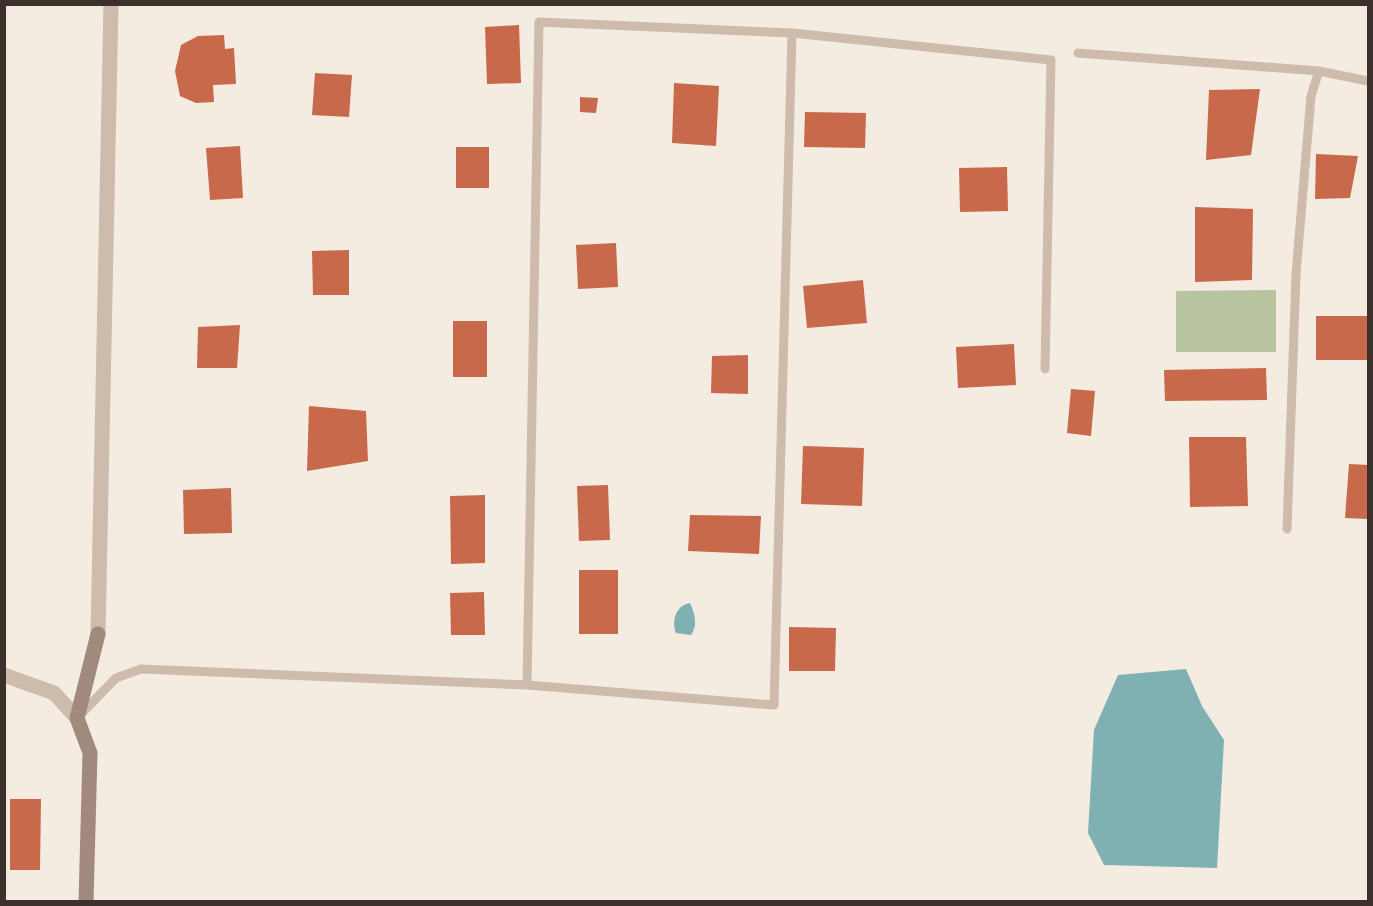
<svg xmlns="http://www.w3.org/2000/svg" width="1373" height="906" font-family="Inter,sans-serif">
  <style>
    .green { fill: #b8c4a0 }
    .water { fill: #7fb0b2 }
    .building { fill: #c8694b }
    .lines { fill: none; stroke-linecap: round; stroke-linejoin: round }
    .lane { stroke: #cdbbac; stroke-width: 9 }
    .street { stroke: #cdbbac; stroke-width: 15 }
    .secondary { stroke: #a18a7d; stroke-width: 15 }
  </style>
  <rect width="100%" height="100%" fill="#f4ebe1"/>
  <path class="green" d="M1276,290v62h-100v-61z"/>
  <path class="water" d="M690,603c5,11 8,22 1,32l-15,-2c-5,-12 0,-28 14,-30z
    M1186,669l16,37 22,34 -7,128 -113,-3 -16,-32 6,-103 24,-55z"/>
  <path class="building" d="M519,25l2,58 -34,1 -2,-57z
    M224,35l1,14 9,-1 2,36 -23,1 1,17 -18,1 -16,-7 -5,-25 6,-26 17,-9z
    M315,73l37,2 -3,42 -37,-2z
    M674,83l45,3 -3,60 -44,-3z
    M1260,89l-9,66 -45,5 3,-70z
    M580,97l18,1 -2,15 -16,-1z
    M805,112l61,1 -1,35 -61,-1z
    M240,146l3,52 -33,2 -4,-52z
    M456,147h33v41h-33z
    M1316,154l42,2 -8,42 -35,1z
    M1007,167l1,44 -48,1 -1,-44z
    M1195,207l58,2 -1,71 -57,2z
    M616,243l2,44 -40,2 -2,-44z
    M349,250v45h-36l-1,-44z
    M863,280l4,43 -60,5 -4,-42z
    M1316,316h52v44h-52z
    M453,321h34v56h-34z
    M240,325l-3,43h-40l1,-41z
    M1014,344l2,41 -58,3 -2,-41z
    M748,355v39l-37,-1 1,-37z
    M1266,368l1,32 -102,1 -1,-31z
    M1071,389l24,2 -4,45 -24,-3z
    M309,406l57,5 2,50 -61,10z
    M1189,437h57l2,69 -58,1z
    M803,446l61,2 -2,58 -61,-2z
    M1349,464l19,1v54l-23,-1z
    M608,485l2,55 -31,1 -2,-55z
    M231,488l1,45 -48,1 -1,-44z
    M485,495v68l-34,1 -1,-68z
    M690,515l71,1 -2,38 -71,-3z
    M579,570h39v64h-39z
    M484,592l1,43h-34l-1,-42z
    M789,627l47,1 -1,43h-46z
    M10,799h31l-1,71h-30z"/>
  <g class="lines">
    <path class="lane" d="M792,33l259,27 -6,309
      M1078,53l241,18 49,10
      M1287,529l9,-255 15,-178 8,-25
      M79,716l37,-38 25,-9 386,16 247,20 18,-672 -253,-11 -12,663"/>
    <path class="street" d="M98,634l13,-630
      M4,675l50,18 23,25"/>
    <path class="secondary" d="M86,902l4,-149 -13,-35 21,-84"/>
  </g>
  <rect width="1373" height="906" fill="none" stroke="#3b302b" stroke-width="12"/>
</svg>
